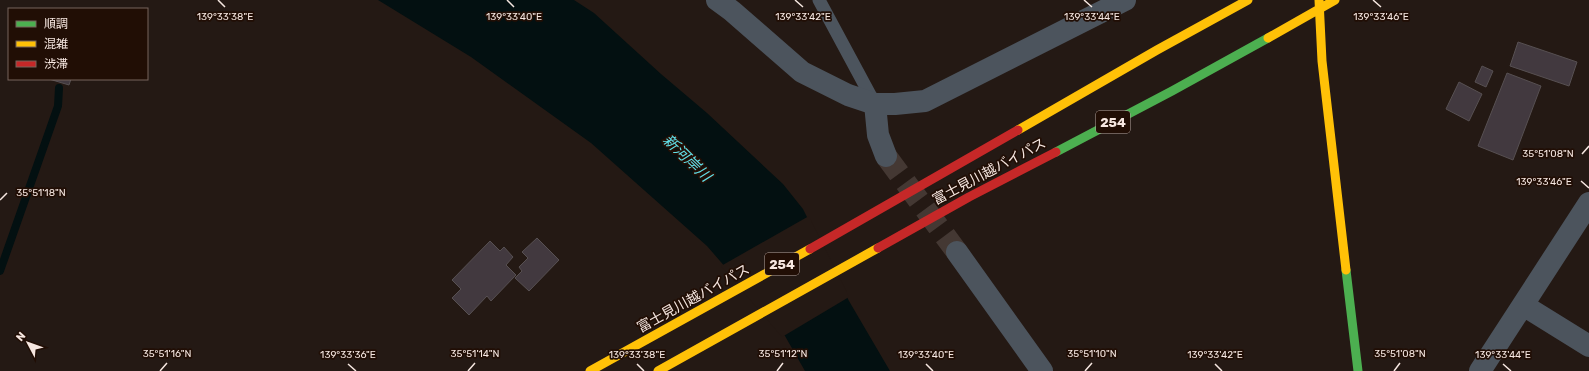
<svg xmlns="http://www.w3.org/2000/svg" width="1589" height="371" font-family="Rubik,'Noto Sans JP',sans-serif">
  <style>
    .water { fill: #031011 }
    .pier { fill: #241914 }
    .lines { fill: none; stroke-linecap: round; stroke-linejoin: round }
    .stream { stroke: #031011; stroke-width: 8 }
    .building { fill: #42393f; stroke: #575052 }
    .street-tunnel { stroke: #443833; stroke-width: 22; stroke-dasharray: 22 11; stroke-linecap: butt }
    .lane { stroke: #4c545d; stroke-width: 13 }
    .street { stroke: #4c545d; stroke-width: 22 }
    .fast { stroke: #4caf50; stroke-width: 9 }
    .slow { stroke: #ffc107; stroke-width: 9 }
    .jam { stroke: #c62828; stroke-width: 9 }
    .ticks { fill: none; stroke: #f6e7e1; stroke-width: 1.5 }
    .labels { text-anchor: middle; stroke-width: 3.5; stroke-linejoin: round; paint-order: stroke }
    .shield { fill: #210e05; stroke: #b6a69f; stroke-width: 1 }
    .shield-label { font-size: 13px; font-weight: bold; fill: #f6e7e1 }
    .street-label { font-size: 14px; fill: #f6e7e1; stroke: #210e05 }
    .water-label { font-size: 15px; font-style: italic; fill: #62e2eb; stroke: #210e05 }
    .ticks-label { font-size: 10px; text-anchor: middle; fill: #f6e7e1; stroke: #210e05; stroke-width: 3.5; stroke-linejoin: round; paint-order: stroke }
  </style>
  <rect width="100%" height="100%" fill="#241914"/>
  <path class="water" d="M378,0h196l20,13 67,61 46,39 76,71 20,25 46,92 41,70h-85l-20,-35 -78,-90 -116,-103 -120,-86z"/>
  <path class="pier" d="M809,216l40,81 -67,40 -61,-71z"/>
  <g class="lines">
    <path class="stream" d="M0,271l58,-165 1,-18"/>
  </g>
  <path class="building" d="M1518,42l59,20 -8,24 -59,-20z
    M1482,66l11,5 -7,16 -11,-5z
    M1507,73l34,13 -28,74 -35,-14z
    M49,79h22l-2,6z
    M1459,82l23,12 -13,27 -23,-12z
    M537,238l22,22 -30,31 -14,-13 7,-7 -3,-4 9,-9 -6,-6z
    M490,241l10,10 4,-4 9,10 -7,8 10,10 -25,26 -4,-5 -18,19 -17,-17 9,-9 -9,-9z"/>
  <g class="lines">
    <path class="street-tunnel" d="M886,156l71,96"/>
    <path class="lane" d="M819,0l56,104"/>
    <path class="street" d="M717,0l15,11 70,61 46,23 27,9h20l30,-3 200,-101
      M875,104l3,31 8,21
      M957,252l85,119
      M1523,305l66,41
      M1480,371l109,-168"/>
    <path class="fast" d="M1056,152l116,-61 96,-53
      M1346,270l12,101"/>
    <path class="slow" d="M1319,0l3,61 24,209
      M1268,38l67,-38
      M1018,130l139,-80 91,-50
      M590,371l220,-122
      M658,371l220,-123"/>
    <path class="jam" d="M878,248l91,-51 87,-45
      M810,249l208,-119"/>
  </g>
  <path class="ticks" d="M218,0l7,7M507,0l7,7M795,0l8,7M1084,0l8,7M1373,0l8,7M1582,154l7,-8M1581,181l8,7M0,200l7,-7M348,364l8,7M637,364l7,7M926,364l7,7M1215,364l7,7M1503,364l8,7M160,371l7,-8M468,371l7,-8M777,371l6,-8M1085,371l7,-8M1394,371l6,-8"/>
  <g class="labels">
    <g class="shield">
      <rect x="1096" y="111" width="34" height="22" rx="3"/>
      <rect x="765" y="253" width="34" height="22" rx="3"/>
    </g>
    <g class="shield-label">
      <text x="1113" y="127">254</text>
      <text x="782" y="269">254</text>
    </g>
    <g class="street-label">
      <text transform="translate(989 171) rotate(-28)" y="5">富士見川越バイパス</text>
      <text transform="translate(693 298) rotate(-29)" y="5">富士見川越バイパス</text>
    </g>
    <g class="water-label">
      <text transform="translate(687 158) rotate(44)" y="5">新河岸川</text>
    </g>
  </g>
  <g class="ticks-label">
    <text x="225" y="20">139°33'38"E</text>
    <text x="803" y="20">139°33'42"E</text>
    <text x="514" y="20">139°33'40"E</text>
    <text x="1092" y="20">139°33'44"E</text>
    <text x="1381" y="20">139°33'46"E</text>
    <text x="1548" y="157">35°51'08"N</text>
    <text x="1544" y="185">139°33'46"E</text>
    <text x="41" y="196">35°51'18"N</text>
    <text x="167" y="357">35°51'16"N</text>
    <text x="475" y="357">35°51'14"N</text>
    <text x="783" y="357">35°51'12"N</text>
    <text x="1092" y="357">35°51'10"N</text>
    <text x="1400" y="357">35°51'08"N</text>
    <text x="348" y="358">139°33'36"E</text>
    <text x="637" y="358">139°33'38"E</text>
    <text x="926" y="358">139°33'40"E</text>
    <text x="1215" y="358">139°33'42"E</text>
    <text x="1503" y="358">139°33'44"E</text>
  </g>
  <rect x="8" y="8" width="140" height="72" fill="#210e05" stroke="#76655d"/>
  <rect x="16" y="21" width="20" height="6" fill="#4caf50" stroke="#76655d"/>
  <text x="44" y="28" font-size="12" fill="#f6e7e1">順調</text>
  <rect x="16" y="41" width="20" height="6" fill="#ffc107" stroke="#76655d"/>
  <text x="44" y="48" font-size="12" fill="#f6e7e1">混雑</text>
  <rect x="16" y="61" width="20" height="6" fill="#c62828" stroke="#76655d"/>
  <text x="44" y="68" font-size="12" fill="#f6e7e1">渋滞</text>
  <g transform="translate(28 343) rotate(311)" stroke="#210e05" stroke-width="3" paint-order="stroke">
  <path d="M0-3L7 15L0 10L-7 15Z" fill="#f6e7e1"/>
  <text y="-6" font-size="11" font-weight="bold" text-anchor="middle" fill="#f6e7e1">N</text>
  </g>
</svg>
